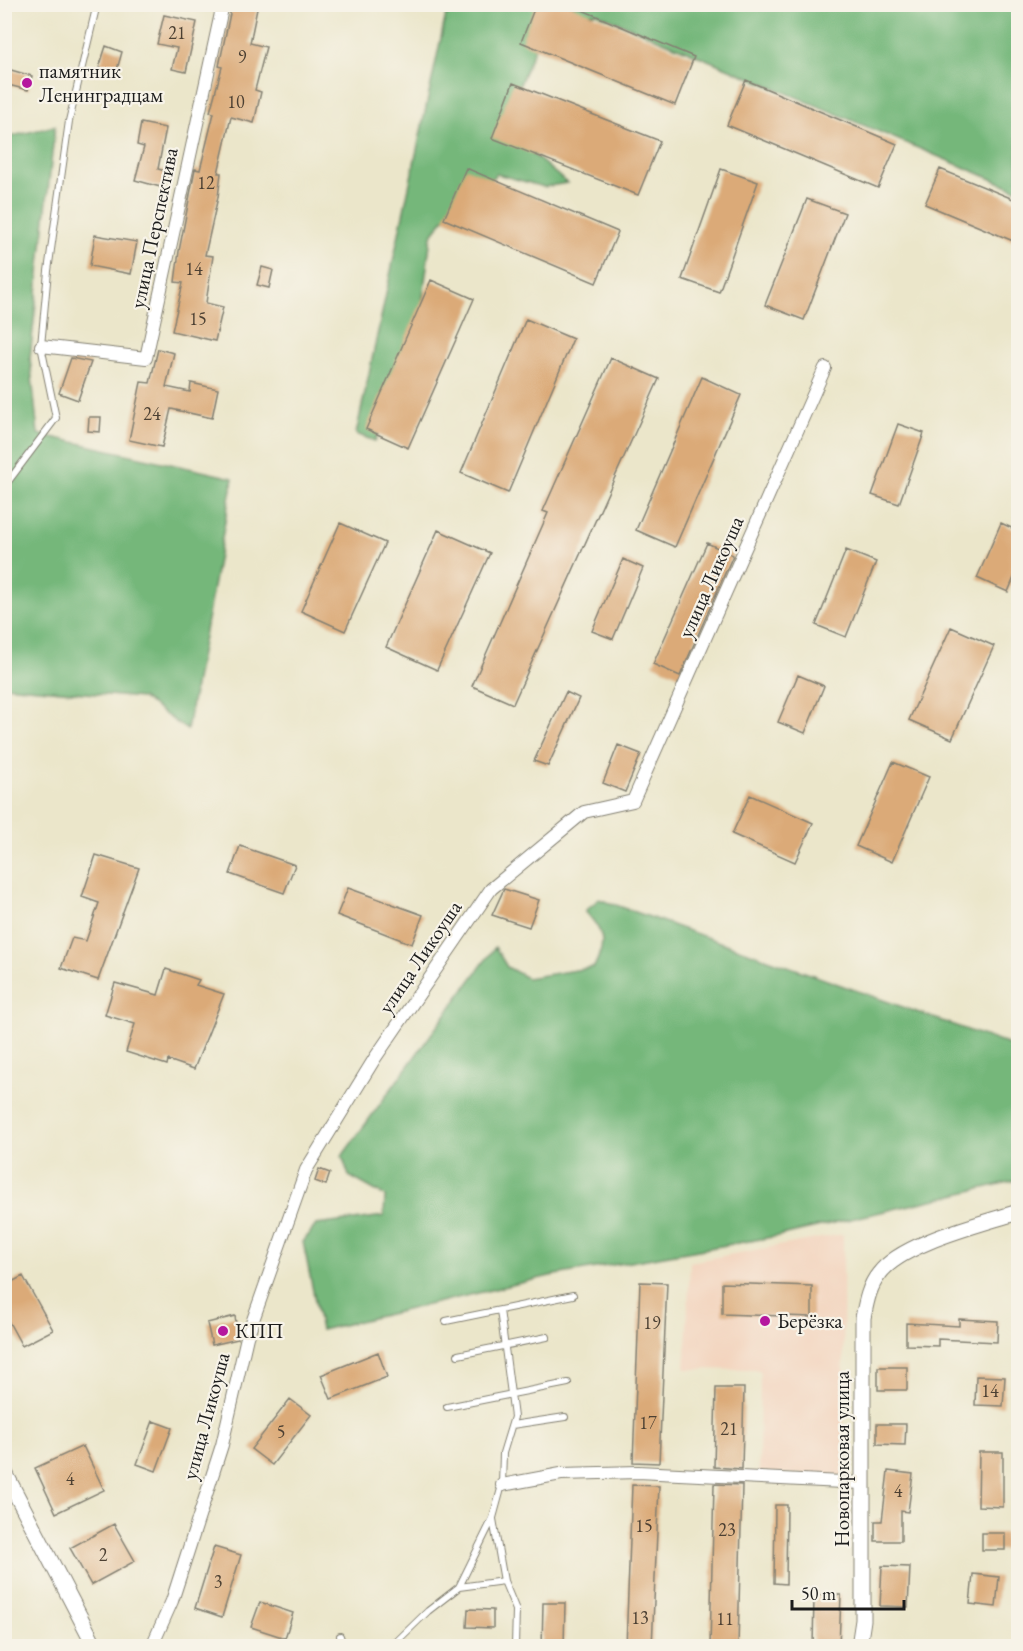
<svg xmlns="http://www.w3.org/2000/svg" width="1023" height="1651" font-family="'EB Garamond',serif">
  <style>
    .built { fill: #f3d4be }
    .forest { fill: #74b77a; stroke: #486a4b; stroke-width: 1.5 }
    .building { fill: #dbaa78 }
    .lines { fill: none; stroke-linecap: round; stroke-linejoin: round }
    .service-casing { stroke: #848173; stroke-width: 8 }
    .minor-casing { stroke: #848173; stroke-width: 14 }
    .tertiary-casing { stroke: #848173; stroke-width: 17 }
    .service { stroke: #fff; stroke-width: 6 }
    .minor { stroke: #fff; stroke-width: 12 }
    .tertiary { stroke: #fff; stroke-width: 15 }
    .poi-dot { fill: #b5179e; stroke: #f7f3e8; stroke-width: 2 }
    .labels { text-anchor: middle; stroke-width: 4.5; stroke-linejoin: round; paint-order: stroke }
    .number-label { font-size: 18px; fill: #4c4033 }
    .poi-label { font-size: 21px; fill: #1c1c1c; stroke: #f7f3e8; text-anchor: start }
    .street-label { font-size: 21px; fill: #1c1c1c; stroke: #f7f3e8 }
  </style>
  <rect width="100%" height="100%" fill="#f7f3e8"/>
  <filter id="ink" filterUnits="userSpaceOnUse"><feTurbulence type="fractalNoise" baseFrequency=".0167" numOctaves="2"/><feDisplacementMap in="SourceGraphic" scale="12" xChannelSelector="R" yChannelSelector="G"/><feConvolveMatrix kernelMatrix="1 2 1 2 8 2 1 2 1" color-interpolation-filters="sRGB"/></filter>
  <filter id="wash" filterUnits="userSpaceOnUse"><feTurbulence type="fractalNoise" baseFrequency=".008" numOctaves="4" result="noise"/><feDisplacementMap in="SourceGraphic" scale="24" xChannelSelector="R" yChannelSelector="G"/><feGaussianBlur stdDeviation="1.35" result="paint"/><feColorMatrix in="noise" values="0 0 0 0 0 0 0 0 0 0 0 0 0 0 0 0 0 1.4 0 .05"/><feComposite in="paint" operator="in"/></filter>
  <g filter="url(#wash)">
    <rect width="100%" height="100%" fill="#ebe6ca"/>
    <path class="built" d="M843,1234l1,242 -85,-3 1,-103 -75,-1 5,-107z"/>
    <path class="forest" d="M448,5h570v185l-422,-177 -26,3 -34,29 -34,83 65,55 -23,4 -47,-13 -53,45 -13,17 -14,106 -42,99 -19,-7z
      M55,126l-25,232 8,76 195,44 -46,252 -45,-32 -137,-12 -1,-548z
      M599,899l419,149v132l-240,56 -228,40 -229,54 -18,-88 13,-17 68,-9 1,-20 -36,-20 -7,-20 153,-209 12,20 20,11 67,-11c13,-26 10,-35 -9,-56z"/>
    <g id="blocks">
      <path class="building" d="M232,4h26l-8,39 16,4 -11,43 6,2 -7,31 -23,-6 -13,56h3l-3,24 -13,58 8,1 -7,47 17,4 -8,34 -43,-10 11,-48 -8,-1 4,-31 16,-82 5,1 14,-57 -4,-1 12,-45 -3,-1z
        M536,4h32l126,53 -19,48 -154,-63z
        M164,15l33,7 -11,50 -14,-3 5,-21 -20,-4z
        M106,46l16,6 -6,21 -17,-5z
        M4,68l28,8 -4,14 -24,-6z
        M746,80l151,64 -19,44 -151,-63z
        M513,83l147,58 -22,54 -146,-57z
        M141,123l25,5 -8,41 11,3 -5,16 -29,-8 9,-33 -7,-2z
        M466,168l152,64 -22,51 -152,-64z
        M721,169l37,13 -39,110 -37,-13z
        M940,169l78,32v42l-93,-39z
        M807,199l38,14 -41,107 -39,-15z
        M95,235l42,7 -6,32 -41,-8z
        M262,267l11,3 -4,18 -12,-3z
        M431,280l43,19 -66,149 -42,-19z
        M526,319l47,20 -65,154 -47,-20z
        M158,349l16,4 -8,34 24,5 1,-9 27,6 -6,29 -41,-9 -9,38 -33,-7 12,-58 9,1z
        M71,358l20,4 -13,38 -19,-7z
        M611,358l48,21 -146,325 -41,-18 76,-173 -5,-2z
        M702,377l39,18 -66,152 -39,-17z
        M89,417h12l-1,15 -12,-1z
        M898,424l26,9 -25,71 -27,-9z
        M340,523l45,20 -40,88 -44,-20z
        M1001,523l17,8v37l-10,24 -31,-14z
        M438,530l52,23 -53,117 -51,-23z
        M707,543l26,12 -53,121 -27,-12z
        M846,550l30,12 -30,75 -30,-12z
        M623,559l20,9 -30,71 -21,-8z
        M951,627l43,19 -42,93 -43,-19z
        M798,675l26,11 -19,47 -27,-11z
        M566,692l13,6 -31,68 -14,-5z
        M618,745l23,9 -16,38 -22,-9z
        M893,762l36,15 -37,85 -36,-16z
        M750,795l63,28 -18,39 -63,-28z
        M240,846l55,19 -11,28 -54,-19z
        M96,855l43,13 -41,112 -37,-12 11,-30 14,3 13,-38 -17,-6z
        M348,888l75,27 -11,29 -75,-29z
        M504,889l35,11 -10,27 -37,-12z
        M166,969l33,11 -3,5 28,9 -30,75 -26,-9 -1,5 -41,-13 9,-28 -30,-9 10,-32 43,12z
        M319,1169l11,4 -4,12 -11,-4z
        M23,1276l30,54 -31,16 -18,-33v-27z
        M640,1282l27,1 -8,180 -26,-1z
        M722,1283l90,3v31l-90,-3z
        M235,1316l3,23 -26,6 -5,-22z
        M959,1319l39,2 -1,21 -59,-3v7l-32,-1v-22l53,3z
        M378,1352l9,25 -56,22 -10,-24z
        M878,1367h29v23h-29z
        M976,1376l29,1 -2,29 -28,-1z
        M716,1388h28l-2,81 -28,-2z
        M290,1399l21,16 -39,50 -21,-16z
        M153,1421l19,7 -16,43 -19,-7z
        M877,1424h29l-1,21 -28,-1z
        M83,1446l21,44 -48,23 -21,-45z
        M979,1452h24v55l-25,-1z
        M888,1471l25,3 -5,38 -7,-1v30h-26v-20h7z
        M714,1484l28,1 -4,162h-28z
        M632,1485l27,1 -7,161h-26z
        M775,1505h12l-1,79 -12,-1z
        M114,1524l21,37 -44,24 -21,-37z
        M982,1533h23v17h-23z
        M214,1547l27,8 -19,62 -27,-9z
        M882,1566l28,1 -2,40 -28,-1z
        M973,1574l26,3 -3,30 -26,-3z
        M814,1595h27l-2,52h-26z
        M260,1602l33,11 -8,25 -34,-11z
        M543,1603h22l-1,44h-22z
        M468,1609l25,1v18l-26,-1z"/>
    </g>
  </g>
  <g filter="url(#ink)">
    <use href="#blocks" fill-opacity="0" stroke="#848173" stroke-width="1.5"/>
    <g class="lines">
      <defs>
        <path id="service" d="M4,487l52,-69 -15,-72 7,-75 21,-150 28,-117
          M446,1321l127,-26
          M458,1355l89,-18
          M447,1407l121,-24
          M512,1425l53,-8
          M493,1519l11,62 12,29 -1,36
          M459,1587l45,-6
          M340,1636l3,10
          M392,1646l36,-35 31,-24 34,-69 9,-33 1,-32 11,-36 -14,-107"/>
        <path id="minor" d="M41,346l105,12 77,-354
          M502,1485l59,-11 77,-2 225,11
          M152,1646l20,-45 50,-156 25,-108 59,-167 69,-112 116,-169 93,-77 49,-11 192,-433"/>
        <path id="tertiary" d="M4,1471l91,175
          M859,1646l4,-26v-302c3,-15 6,-32 16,-44 22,-31 103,-50 139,-62"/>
      </defs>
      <use href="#service" class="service-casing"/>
      <use href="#minor" class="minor-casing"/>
      <use href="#tertiary" class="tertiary-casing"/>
      <use href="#service" class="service"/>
      <use href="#minor" class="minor"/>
      <use href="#tertiary" class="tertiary"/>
    </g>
  </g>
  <g class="poi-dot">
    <circle cx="27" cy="83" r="6"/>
    <circle cx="765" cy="1321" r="6"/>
    <circle cx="223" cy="1331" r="6"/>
  </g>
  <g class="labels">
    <g class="number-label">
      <text x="177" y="39">21</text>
      <text x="242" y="63">9</text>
      <text x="236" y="108">10</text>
      <text x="206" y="189">12</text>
      <text x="194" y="275">14</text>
      <text x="198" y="325">15</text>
      <text x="152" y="420">24</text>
      <text x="652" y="1329">19</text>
      <text x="990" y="1397">14</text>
      <text x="648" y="1429">17</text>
      <text x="729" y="1435">21</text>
      <text x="281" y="1438">5</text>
      <text x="70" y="1485">4</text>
      <text x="898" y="1497">4</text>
      <text x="644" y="1532">15</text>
      <text x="727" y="1536">23</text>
      <text x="103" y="1561">2</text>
      <text x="218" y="1588">3</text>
      <text x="640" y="1624">13</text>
      <text x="725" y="1625">11</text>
    </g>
    <g class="poi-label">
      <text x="39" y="78">памятник<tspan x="39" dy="24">Ленинградцам</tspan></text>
      <text x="777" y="1328">Берёзка</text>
      <text x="235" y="1338">КПП</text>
    </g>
    <g class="street-label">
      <text transform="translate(154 228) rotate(-78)" y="7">улица Перспектива</text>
      <text transform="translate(711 577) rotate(-66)" y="7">улица Ликоуша</text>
      <text transform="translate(420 957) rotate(-56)" y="7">улица Ликоуша</text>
      <text transform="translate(206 1416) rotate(-75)" y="7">улица Ликоуша</text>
      <text transform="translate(842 1459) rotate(-90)" y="7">Новопарковая улица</text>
    </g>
  </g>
  <rect width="1023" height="1651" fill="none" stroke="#f7f3e8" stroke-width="24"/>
  <path d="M792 1600v9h112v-9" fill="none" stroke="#1c1c1c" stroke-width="3"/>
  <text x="801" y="1600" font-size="18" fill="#1c1c1c" stroke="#f7f3e8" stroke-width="4.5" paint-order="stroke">50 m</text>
</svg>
